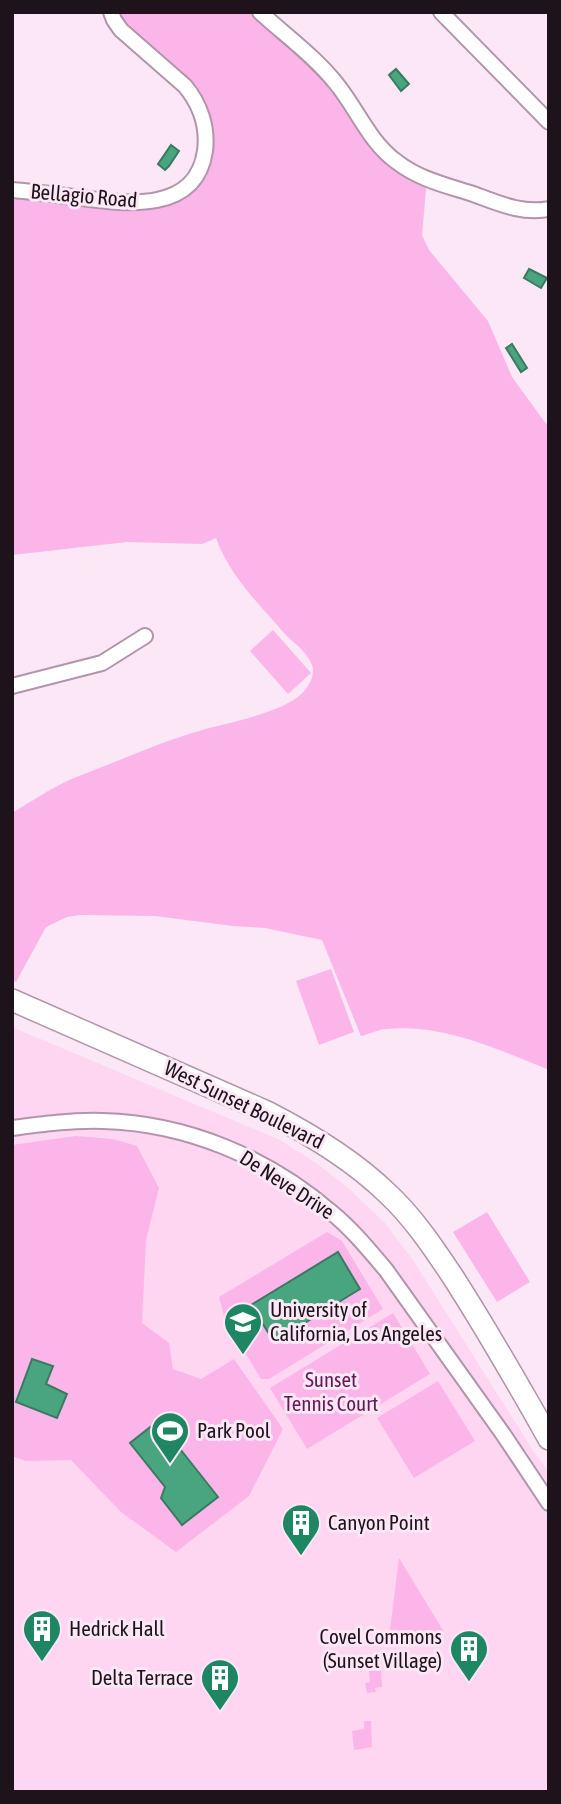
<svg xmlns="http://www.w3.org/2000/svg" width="561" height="1804" font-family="'Asap Condensed',sans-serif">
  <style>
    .built { fill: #fed6f2 }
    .green { fill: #fcb5e8 }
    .water { fill: #48a580; stroke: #3b7962; stroke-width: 2 }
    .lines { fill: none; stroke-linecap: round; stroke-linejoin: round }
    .minor-casing { stroke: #b395aa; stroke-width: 18 }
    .secondary-casing { stroke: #b395aa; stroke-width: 24 }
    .minor { stroke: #fff; stroke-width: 14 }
    .secondary { stroke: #fff; stroke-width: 21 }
    .labels { text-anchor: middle; stroke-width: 6; stroke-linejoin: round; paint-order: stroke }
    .street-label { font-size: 21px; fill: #1e131b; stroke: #fbe7f5 }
    .poi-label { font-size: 21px; fill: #1e131b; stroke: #fbe7f5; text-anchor: start }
    .park-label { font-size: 21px; fill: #671657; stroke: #fbe7f5 }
  </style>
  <rect width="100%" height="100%" fill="#fbe7f5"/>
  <path class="built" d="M12,1027l268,113 36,23 31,24 38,36 28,37 121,192 15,20v320h-537z"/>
  <path class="green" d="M111,12h149l63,56 40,58 64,52 -5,57 7,15 59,71 24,56 32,44 5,5v644c-52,-21 -105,-46 -162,-41 -8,0 -17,5 -26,7l-39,-96 -57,-12 -32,-2 -78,-10 -74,-1 -14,2 -21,10 -30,55 -4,-2v-167c17,-10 33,-21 51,-30 14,-7 30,-12 44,-18 28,-11 56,-23 85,-32 32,-10 79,-17 106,-36 9,-7 18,-21 14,-32 -6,-15 -18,-21 -28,-32 -25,-29 -55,-58 -68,-95l-14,6 -75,-2 -115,13v-365l146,10 42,-28 -2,-66z
    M273,630l38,43 -23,21 -38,-43z
    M331,969l23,63 -35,13 -23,-64z
    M76,1136l37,3 24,7 22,42 -13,52 -4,83 27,20 4,26 28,10 33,-20 49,70 -34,67 -73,56 -55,-40 -50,-52 -45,1 -14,-5v-311z
    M487,1212l43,70 -33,20 -44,-70z
    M327,1232l15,9 41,68 -114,70h-8l-36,-59 -6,-23z
    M393,1313l37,61 -123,75 -37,-61z
    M438,1381l37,60 -61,37 -37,-60z
    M399,1558l45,74 -55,6z
    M381,1670l1,17 -7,1 1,4 -9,1 -2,-10 5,-1 -1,-11z
    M364,1721h7l1,26 -18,3 -2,-19 12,-2z"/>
  <path class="water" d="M396,69l13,15 -8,7 -12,-16z
    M171,145l8,6 -10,15 -4,4 -7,-6z
    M529,269l18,9 -6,10 -17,-10z
    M512,344l15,24 -6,4 -15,-24z
    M338,1252l22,37 -86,53 -23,-37z
    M32,1359l21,7 -7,18 21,10 -10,24 -41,-16z
    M158,1421l60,76 -36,28 -21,-27 4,-11 -35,-44z"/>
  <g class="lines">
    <defs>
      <path id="minor" d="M260,12c25,23 54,44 75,70 22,26 33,59 62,80 23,18 52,24 79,33 24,9 47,19 73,14
        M441,12l108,110
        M12,190c23,2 46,5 70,8 45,6 114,15 123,-47 3,-24 -5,-47 -20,-65l-64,-56 -7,-10 -3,-8
        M12,686l90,-23 43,-27
        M12,1128c30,-4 60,-8 91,-7 83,2 166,37 228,91 21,17 38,38 55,58l117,164 46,69"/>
      <path id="secondary" d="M12,1000l255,112c43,22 85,47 120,81 26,24 46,54 66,84 34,53 65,107 96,162"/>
    </defs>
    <use href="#minor" class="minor-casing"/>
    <use href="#secondary" class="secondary-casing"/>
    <use href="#minor" class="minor"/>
    <use href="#secondary" class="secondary"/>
  </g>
  <defs>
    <symbol id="university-pin" viewBox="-11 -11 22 30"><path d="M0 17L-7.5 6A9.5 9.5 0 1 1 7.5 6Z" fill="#1e8662" stroke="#fbe7f5"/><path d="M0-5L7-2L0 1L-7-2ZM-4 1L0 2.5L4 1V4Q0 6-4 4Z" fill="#fff"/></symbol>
    <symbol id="stadium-pin" viewBox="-11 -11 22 30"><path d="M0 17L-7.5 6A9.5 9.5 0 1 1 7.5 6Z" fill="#1e8662" stroke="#fbe7f5"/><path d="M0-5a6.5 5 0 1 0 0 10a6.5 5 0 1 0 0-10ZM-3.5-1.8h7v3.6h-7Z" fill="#fff"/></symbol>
    <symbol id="building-pin" viewBox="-11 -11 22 30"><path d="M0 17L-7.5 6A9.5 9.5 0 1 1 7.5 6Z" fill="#1e8662" stroke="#fbe7f5"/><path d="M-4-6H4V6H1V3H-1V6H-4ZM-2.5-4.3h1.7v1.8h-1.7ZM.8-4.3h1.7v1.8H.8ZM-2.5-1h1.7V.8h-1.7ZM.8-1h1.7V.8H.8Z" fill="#fff"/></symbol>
  </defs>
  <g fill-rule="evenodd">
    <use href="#university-pin" x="221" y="1300" width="44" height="60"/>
    <use href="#stadium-pin" x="148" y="1409" width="44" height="60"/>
    <use href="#building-pin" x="279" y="1501" width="44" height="60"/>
    <use href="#building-pin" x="20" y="1607" width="44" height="60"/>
    <use href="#building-pin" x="447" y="1627" width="44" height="60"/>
    <use href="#building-pin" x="198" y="1656" width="44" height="60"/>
  </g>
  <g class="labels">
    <g class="street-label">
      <text transform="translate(84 196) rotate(5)" y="7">Bellagio Road</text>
      <text transform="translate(244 1105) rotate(26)" y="7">West Sunset Boulevard</text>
      <text transform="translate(287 1185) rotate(33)" y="7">De Neve Drive</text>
    </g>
    <g class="poi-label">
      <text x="270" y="1317">University of<tspan x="270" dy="24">California, Los Angeles</tspan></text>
      <text x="197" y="1438">Park Pool</text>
      <text x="328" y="1530">Canyon Point</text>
      <text x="69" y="1636">Hedrick Hall</text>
      <text x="442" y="1644" text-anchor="end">Covel Commons<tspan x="442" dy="24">(Sunset Village)</tspan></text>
      <text x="193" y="1685" text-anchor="end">Delta Terrace</text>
    </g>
    <g class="park-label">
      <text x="331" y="1387">Sunset<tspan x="331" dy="24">Tennis Court</tspan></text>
    </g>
  </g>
  <rect width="561" height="1804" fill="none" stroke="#1e131b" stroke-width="28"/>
</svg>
